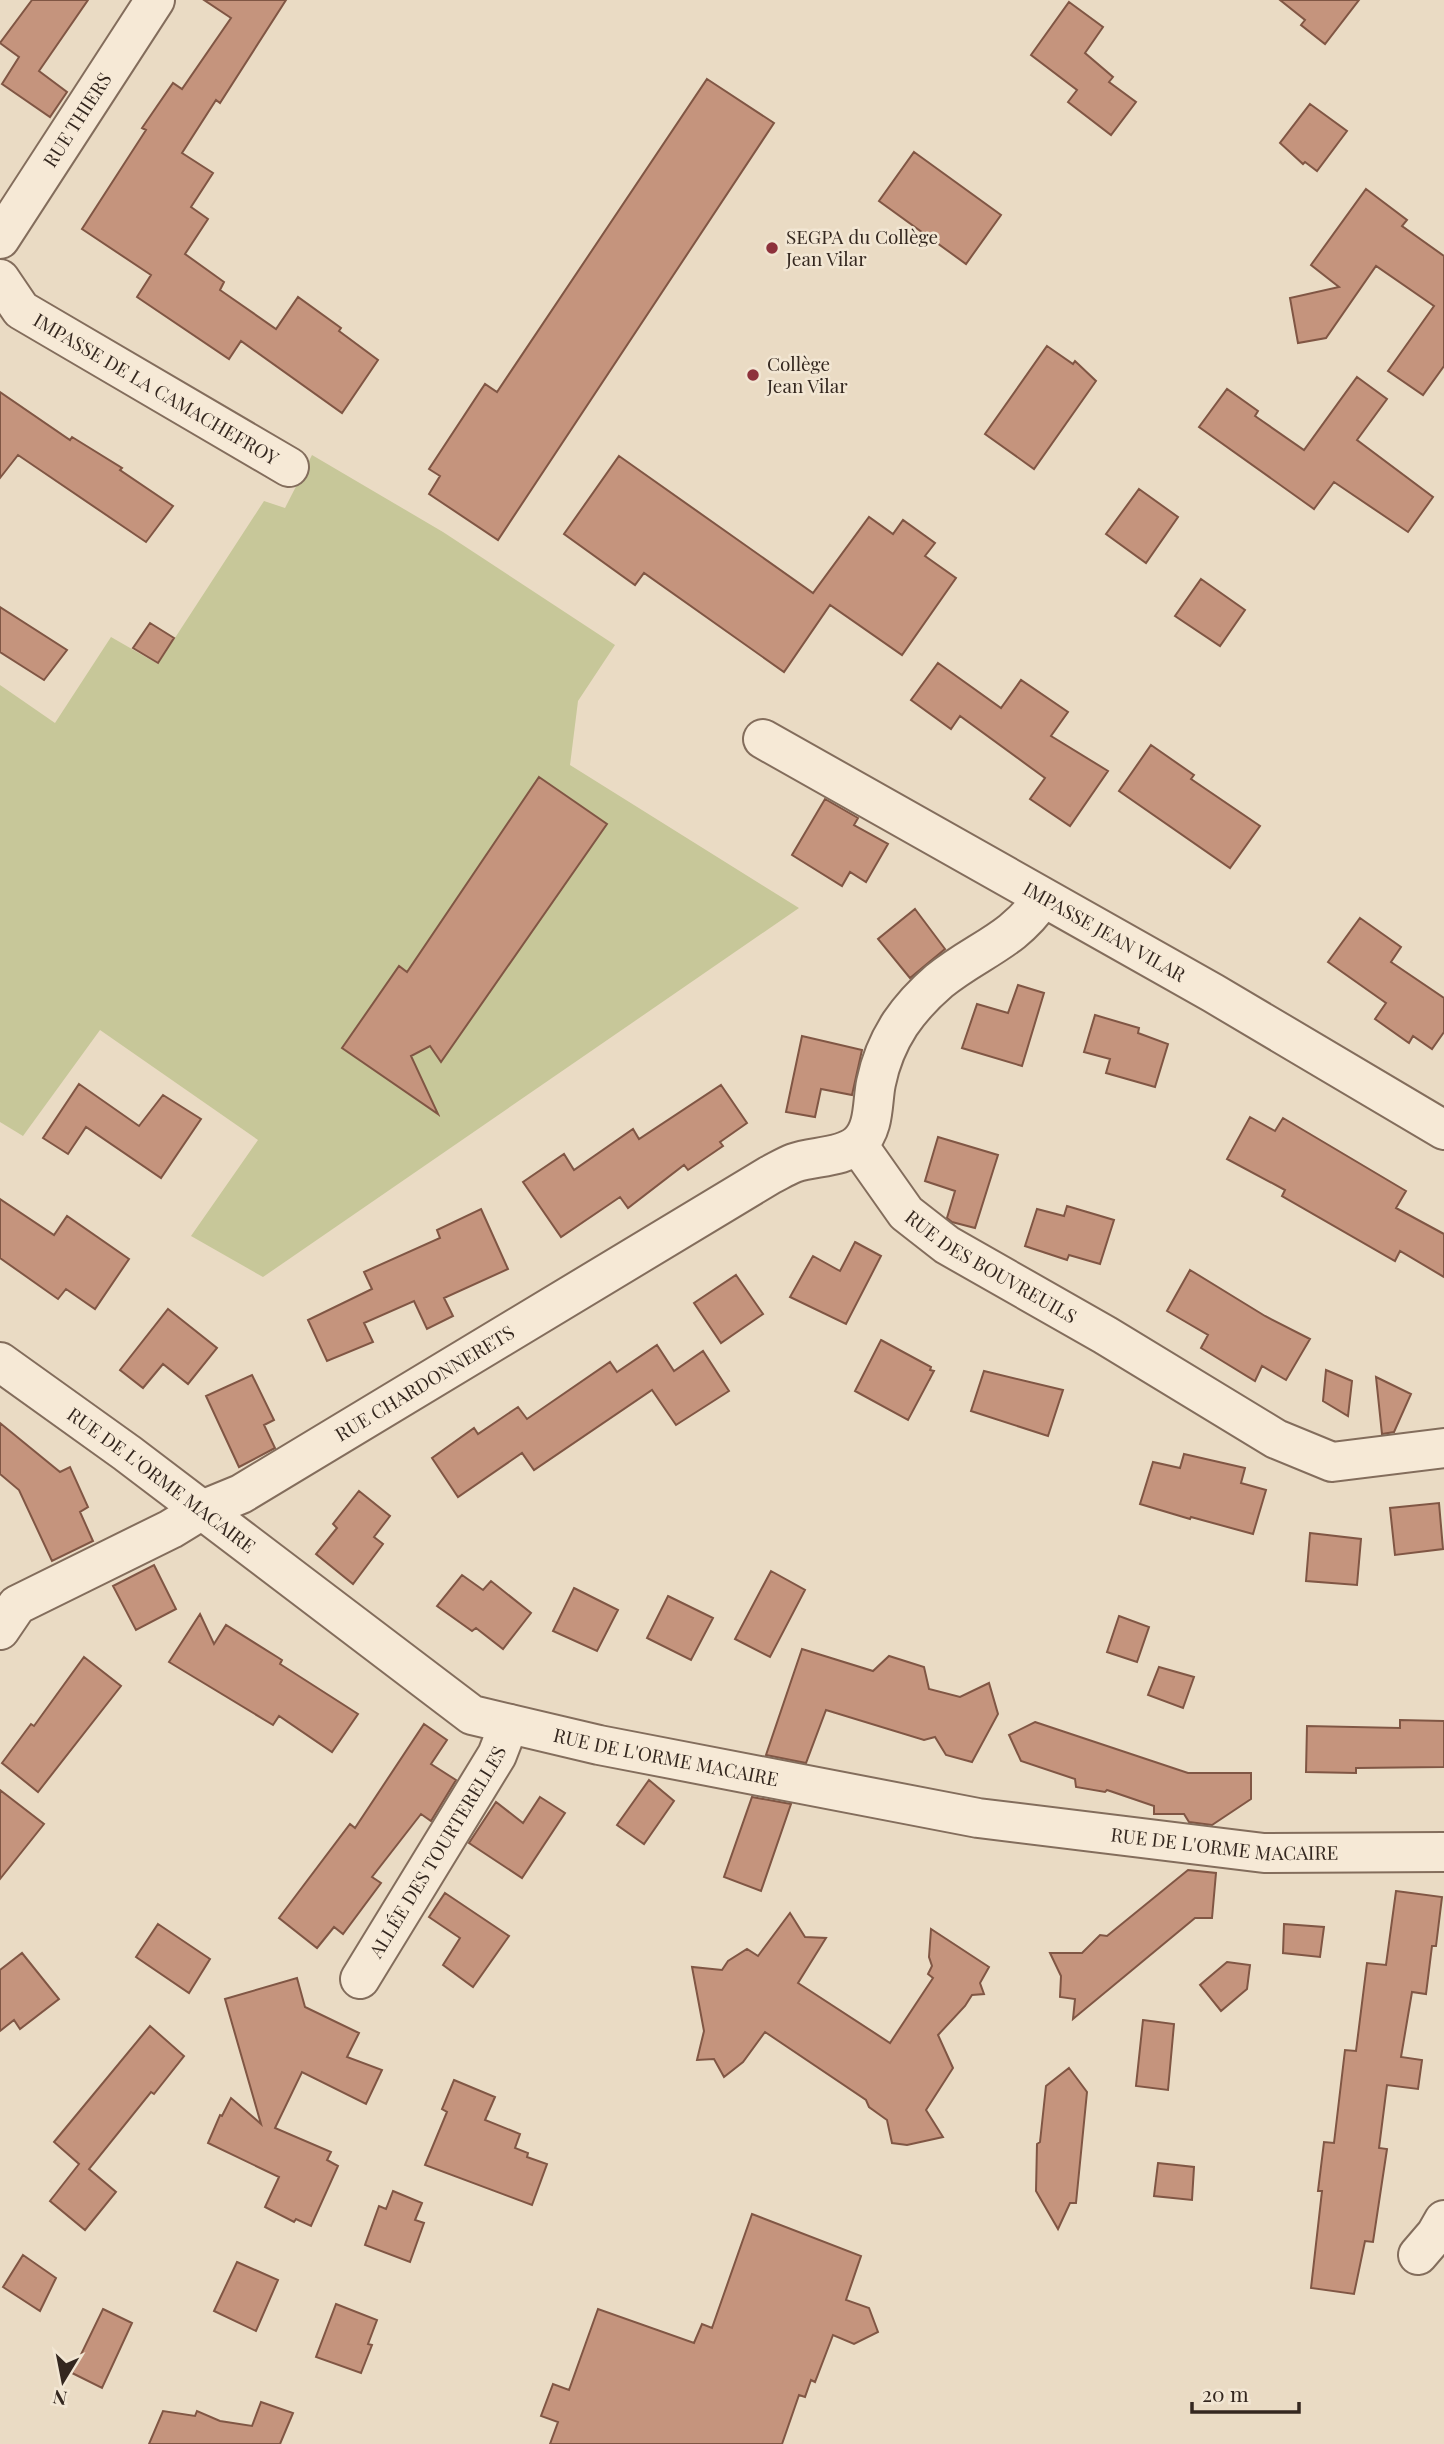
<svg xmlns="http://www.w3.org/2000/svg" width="1444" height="2444" font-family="'Playfair Display',serif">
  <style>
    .green { fill: #c7c799 }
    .building { fill: #c5947d; stroke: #805644; stroke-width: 2 }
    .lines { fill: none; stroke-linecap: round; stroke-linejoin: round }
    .minor-casing { stroke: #836d5c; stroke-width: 42 }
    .minor { stroke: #f6e9d6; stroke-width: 38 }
    .poi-dot { fill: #8d313b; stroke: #f2e6d3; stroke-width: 2.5 }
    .labels { text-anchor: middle; stroke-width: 5; stroke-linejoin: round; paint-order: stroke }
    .street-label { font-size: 19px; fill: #34271f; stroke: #f2e6d3 }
    .poi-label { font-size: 19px; fill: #34271f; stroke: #f2e6d3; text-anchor: start }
  </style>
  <rect width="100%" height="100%" fill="#eadbc4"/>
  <path class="green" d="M312,455l131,77 172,113 -37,56 -8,64 229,143 -536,369 -72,-41 67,-96 -158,-110 -77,106 -23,-14v-437l55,38 56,-86 47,27 106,-163 21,7z"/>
  <path class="building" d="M32,0h56l-49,71 28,21 -17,25 -48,-33 17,-27 -19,-14z
    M204,0h82l-66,103 -4,-3 -34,53 31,20 -22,34 17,12 -23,35 39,28 -4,8 56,39 22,-32 43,31 -2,3 39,29 -36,53 -101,-72 -12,18 -92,-62 14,-22 -69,-46 64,-99 -4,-2 31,-45 9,6 49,-71z
    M1280,0h79l-34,44 -24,-19 4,-5z
    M1069,2l34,25 -18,26 28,24 -4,5 27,20 -25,33 -43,-33 9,-12 -46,-35z
    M707,79l67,44 -276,417 -69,-46 11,-18 -11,-7 56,-85 12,8z
    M1310,104l37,27 -30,40 -12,-9 -2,2 -23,-21z
    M914,152l87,63 -35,49 -87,-63z
    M1366,189l41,31 -5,6 42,30v110l-21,29 -35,-24 46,-65 -58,-40 -50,72 -28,5 -8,-45 49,-11 -28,-22z
    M1047,346l26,18 2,-3 21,20 -62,88 -49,-35z
    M1357,377l30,22 -30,41 76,57 -25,35 -74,-50 -20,27 -115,-82 28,-38 31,22 -3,5 49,34z
    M0,392l70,48 2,-3 50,31 -2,2 53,36 -27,36 -128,-87 -18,23z
    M619,456l194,137 56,-76 24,17 10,-14 32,23 -10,13 31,22 -54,77 -72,-50 -46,67 -140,-99 -9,12 -71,-51z
    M1139,489l39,28 -32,46 -40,-29z
    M1201,579l44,31 -25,36 -45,-30z
    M0,607l67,43 -23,30 -44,-28z
    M150,623l24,15 -16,25 -25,-15z
    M938,663l63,45 20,-28 47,32 -17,24 57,35 -38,55 -40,-27 15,-21 -85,-62 -9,13 -40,-29z
    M1151,745l43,30 -3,4 69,47 -30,42 -111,-77z
    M539,777l68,47 -166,238 -11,-16 -19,10 27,58 -96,-66 57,-82 8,6z
    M825,799l33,19 -4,7 34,19 -22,38 -16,-10 -8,14 -50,-31z
    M915,909l30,40 -35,29 -32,-39z
    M1360,918l41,29 -10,15 53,36v34l-12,17 -19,-13 -4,7 -34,-24 11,-16 -58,-41z
    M1018,985l26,8 -22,73 -60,-18 15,-44 31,9z
    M1095,1015l44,13 -1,5 30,11 -13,43 -49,-14 4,-14 -26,-7z
    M802,1036l60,14 -10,45 -31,-6 -6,28 -29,-5z
    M79,1084l60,42 24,-31 38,24 -40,59 -75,-51 -18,27 -25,-16z
    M721,1085l26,38 -27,19 3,4 -35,24 -4,-5 -56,43 -8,-11 -59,40 -38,-55 41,-28 10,16 59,-41 6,10z
    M1250,1117l25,14 8,-13 123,73 -10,17 48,26v43l-44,-26 -5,10 -113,-65 3,-6 -58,-31z
    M938,1137l60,18 -23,73 -23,-6 -5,-4 8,-27 -30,-10z
    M0,1199l54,36 13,-19 62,43 -34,50 -29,-20 -8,10 -58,-41z
    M1067,1206l47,14 -14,44 -31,-9 -2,5 -42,-14 12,-37 27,7z
    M481,1209l27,60 -64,29 9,18 -26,13 -13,-28 -50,22 9,19 -46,19 -19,-41 64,-31 -8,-17 76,-34 -3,-8z
    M855,1242l26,14 -35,68 -56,-27 23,-41 27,15z
    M1190,1270l75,46 45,23 -24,41 -24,-14 -7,15 -54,-33 7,-13 -41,-24z
    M736,1275l27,39 -42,29 -27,-40z
    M168,1309l49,39 -29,36 -25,-20 -20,24 -23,-18z
    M881,1340l50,27 -1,3 4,1 -26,49 -53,-29z
    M657,1345l17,26 29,-20 26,40 -53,34 -24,-35 -118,80 -12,-17 -64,44 -26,-39 42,-30 4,6 40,-27 9,12 83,-57 7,10z
    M1326,1370l26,11 -4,35 -25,-15z
    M984,1371l79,19 -15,46 -77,-25z
    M252,1375l22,45 -10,5 11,23 -36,19 -33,-71z
    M1376,1377l35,17 -17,38 -12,2z
    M0,1423l60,49 10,-5 18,40 -8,5 13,29 -41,20 -33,-71 -19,-16z
    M1184,1454l61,14 -4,15 25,7 -13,44 -62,-17 -1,2 -50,-15 13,-42 27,6z
    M359,1491l31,25 -16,21 9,7 -30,40 -37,-30 21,-26 -4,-4z
    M1439,1503l4,46 -48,6 -5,-47z
    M1310,1533l51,6 -4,46 -51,-4z
    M154,1565l22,44 -40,21 -23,-44z
    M771,1571l34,19 -35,67 -35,-18z
    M462,1575l21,15 8,-9 40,32 -28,36 -27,-21 -4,3 -35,-25z
    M574,1588l44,22 -21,41 -44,-20z
    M668,1596l45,22 -22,42 -44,-22z
    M200,1614l14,30 12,-19 56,35 -2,4 78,50 -26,38 -53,-36 -6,9 -104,-63z
    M1119,1616l30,11 -12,35 -30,-10z
    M802,1649l71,22 16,-15 35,11 5,22 31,8 29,-14 9,31 -26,48 -26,-7 -11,-18 -11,3 -98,-30 -20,53 -40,-8z
    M84,1657l37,29 -83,106 -36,-29 29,-39 3,2z
    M1159,1667l35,10 -11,31 -35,-13z
    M1400,1720l44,1v46l-88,1v5l-50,-1 1,-46 93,2z
    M1035,1722l153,51h63v26l-39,26 -23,-3 -5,-8h-30v-8l-47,-16 -2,2 -29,-5 -1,-8 -54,-18 -12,-26z
    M424,1724l23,16 -16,24 25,16 -25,41 -10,-7 -49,63 9,6 -38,51 -9,-7 -17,21 -38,-30 71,-94 5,4z
    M649,1780l25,21 -30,43 -27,-19z
    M0,1790l44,34 -44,55z
    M540,1797l25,16 -43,65 -53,-35 27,-41 27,21z
    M752,1797l39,7 -30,87 -37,-14z
    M1188,1870l28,3 -4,45h-17l-122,101 2,-20 -15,-2 1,-21 -11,-23h32l18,-18 7,1z
    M1396,1891l46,6 -6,49h-4l-6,48 -14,-2 -11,65 21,3 -4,29 -31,-4 -8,63 8,1 -14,93 -8,-1 -11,53 -43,-6 11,-97h-4l6,-49 10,1 11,-93 11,1 11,-88 19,2z
    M445,1893l64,43 -36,51 -30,-22 17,-27 -31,-21z
    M790,1913l15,24 21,1 -28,45 92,60 43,-65 -5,-4 4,-8 -3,-9 2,-28 58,38 -9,16 4,11 -12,1 -7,11 -27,29 15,33 -27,42 17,27 -36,8 -15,-2 -5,-23 -18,-13 -3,-7 -101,-68 -22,30 -19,15 -10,-18 -17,1 7,-29 -12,-64 30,3 6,-9 19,-12 11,7z
    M158,1924l52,35 -21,34 -53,-36z
    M1284,1924l40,3 -4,30 -37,-4z
    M22,1953l37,46 -39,30 -6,-9 -14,11v-61z
    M1227,1962l23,3 -3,24 -26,22 -21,-26z
    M297,1978l8,29 54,26 -12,24 35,13 -16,34 -64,-32 -27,56 56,24 -4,8 11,6 -27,60 -15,-7 -2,3 -29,-15 14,-30 -71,-34 12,-28 2,1 9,-18 30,26 -36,-125z
    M1143,2020l31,4 -6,66 -32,-4z
    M150,2026l34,30 -30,38 -3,-2 -62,77 27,23 -31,38 -35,-29 29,-37 -25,-22z
    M1069,2068l18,24 -11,111h-6l-12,26 -22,-38 1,-47 3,-2 6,-56z
    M454,2080l41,17 -10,23 35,14 -5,14 13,5 -1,4 20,7 -15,41 -107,-40 22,-53 -5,-3z
    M1158,2163l36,4 -2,33 -38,-4z
    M393,2191l29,12 -7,17 9,3 -14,39 -45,-17 14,-39 7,3z
    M752,2214l109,42 -15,44 23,8 9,24 -24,12 -21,-9 -18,47 -4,-2 -6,17 -6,-2 -17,49h-232l8,-22 -17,-6 12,-32 16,6 29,-81 96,34 8,-19 10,4z
    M23,2255l33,23 -16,33 -37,-24z
    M237,2262l41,18 -22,51 -42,-20z
    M336,2304l41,16 -9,24 4,1 -11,28 -45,-16z
    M103,2309l29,14 -30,65 -30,-15z
    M261,2402l32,11 -13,31h-131l14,-33 32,5 2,-5 23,10 32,5z"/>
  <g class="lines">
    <defs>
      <g id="minor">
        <path id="s1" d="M0,239l155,-239"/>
        <path id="s2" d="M0,279l21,31 268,157"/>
        <path id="s3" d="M763,739l450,254 231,137"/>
        <path id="s4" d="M858,1145l48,68 41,32 158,90 171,104 56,23 112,-14"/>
        <path id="s5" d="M0,1362l127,91 345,262 127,30 379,73 286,35 180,-1"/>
        <path id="s6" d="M0,1630l17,-25 154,-76 31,-19 39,-16 529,-319c8,-4 16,-9 24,-12 19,-7 50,-5 65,-20 16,-15 13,-41 17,-60 4,-20 13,-42 24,-59 11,-16 25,-31 39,-43 38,-31 74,-39 103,-82"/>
        <path id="s7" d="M360,1979l137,-224 12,-31"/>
        <path d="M1418,2255l18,-21 8,-14"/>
      </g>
    </defs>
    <use href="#minor" class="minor-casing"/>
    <use href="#minor" class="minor"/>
  </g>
  <g class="poi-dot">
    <circle cx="772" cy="248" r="7"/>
    <circle cx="753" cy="375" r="7"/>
  </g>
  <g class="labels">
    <g class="street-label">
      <text dy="7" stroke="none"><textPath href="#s1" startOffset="142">RUE THIERS</textPath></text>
      <text dy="7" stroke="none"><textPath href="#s2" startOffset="194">IMPASSE DE LA CAMACHEFROY</textPath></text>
      <text dy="7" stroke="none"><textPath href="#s3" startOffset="392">IMPASSE JEAN VILAR</textPath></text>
      <text dy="7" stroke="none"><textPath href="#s4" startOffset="184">RUE DES BOUVREUILS</textPath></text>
      <text dy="7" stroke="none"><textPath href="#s6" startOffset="495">RUE CHARDONNERETS</textPath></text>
      <text dy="7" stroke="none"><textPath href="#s5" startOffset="200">RUE DE L'ORME MACAIRE</textPath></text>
      <text dy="7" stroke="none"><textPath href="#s5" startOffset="788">RUE DE L'ORME MACAIRE</textPath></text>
      <text dy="7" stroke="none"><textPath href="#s5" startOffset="1354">RUE DE L'ORME MACAIRE</textPath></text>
      <text dy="7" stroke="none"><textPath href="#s7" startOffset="149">ALLÉE DES TOURTERELLES</textPath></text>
    </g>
    <g class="poi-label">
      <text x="786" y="244">SEGPA du Collège<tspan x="786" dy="22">Jean Vilar</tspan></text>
      <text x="767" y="371">Collège<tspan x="767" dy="22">Jean Vilar</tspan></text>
    </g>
  </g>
  <g transform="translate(63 2381) rotate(190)" stroke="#f2e6d3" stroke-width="5" paint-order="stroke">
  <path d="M0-5L12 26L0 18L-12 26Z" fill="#34271f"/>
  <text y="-10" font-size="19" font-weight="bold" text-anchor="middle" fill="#34271f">N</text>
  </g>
  <path d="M1192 2402v10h107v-10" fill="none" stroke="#34271f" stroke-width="3.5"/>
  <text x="1202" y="2402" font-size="21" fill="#34271f" stroke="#f2e6d3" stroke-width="5" paint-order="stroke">20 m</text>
</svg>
